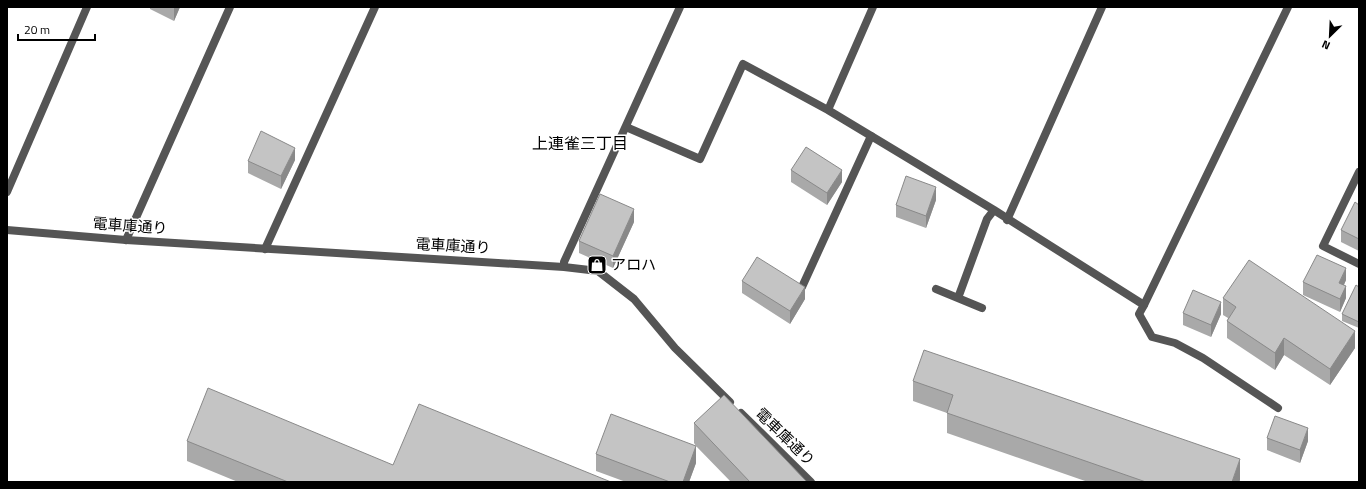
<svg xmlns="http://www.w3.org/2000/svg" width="1366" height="489" font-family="'Titillium Web','Noto Sans JP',sans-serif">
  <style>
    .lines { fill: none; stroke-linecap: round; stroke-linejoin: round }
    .service { stroke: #555; stroke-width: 8 }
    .minor { stroke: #555; stroke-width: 8 }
    .wall { fill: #a9a9a9 }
    .shaded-wall { fill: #898989 }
    .building { fill: #c4c4c4; stroke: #898989 }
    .labels { text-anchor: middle; stroke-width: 3; stroke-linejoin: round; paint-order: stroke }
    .street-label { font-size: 15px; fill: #000; stroke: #fff }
    .poi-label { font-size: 15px; fill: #000; stroke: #fff; text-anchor: start }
    .neighbourhood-label { font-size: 16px; fill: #000; stroke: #fff }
  </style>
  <rect width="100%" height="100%" fill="#fff"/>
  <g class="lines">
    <path class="service" d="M1359,172l-36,74 36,18
      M126,240l104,-233
      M265,249l110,-242
      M802,287l69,-151
      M1144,305l144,-298"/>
    <path class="minor" d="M828,110l45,-103
      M626,127l74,32 43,-95 85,46 166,100 150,95 -5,9 13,23 23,6 28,15 75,50
      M7,192l80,-185
      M1007,220l95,-213
      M7,230l119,10 438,27 34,4 36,28 41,49 55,54
      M564,267v-5l116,-255
      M936,289l46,19
      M958,298l29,-79 7,-9
      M741,413l70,69"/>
  </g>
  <path class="wall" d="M150,7h30l-6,14 -24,-12z
    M295,160l-14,29 -33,-16v-12z
    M791,170l51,12 -15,23 -36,-23z
    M1359,193v58l-18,-9v-12l18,-26z
    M936,200l-10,28 -30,-11v-12z
    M634,222l-21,46 -34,-15v-12z
    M1346,280l-2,5 2,13 -6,14 -37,-17v-13z
    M742,281l63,18 -15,25 -48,-31z
    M1359,287v41l-17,-7v-7z
    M1223,298l132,50 -25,37 -46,-30 -9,15 -48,-32v-17l1,-3 -5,-3z
    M1183,313l38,1 -10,23 -28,-12z
    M913,381l327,99 -1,2h-151l-141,-49v-20l-34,-12z
    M694,423l113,59h-76l-35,-36v17l-7,19h-63l-30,-11v-17l100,-8 -2,-3z
    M1267,438l41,3 -8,22 -33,-13z
    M187,441l206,24 218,17h-373l-51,-21z"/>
  <path class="shaded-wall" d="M174,7h6l-6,14z
    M295,148v12l-14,29v-13z
    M842,170v12l-15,23v-12z
    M936,187v13l-10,28v-12z
    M634,209v13l-21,46v-12z
    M1346,268v12l-7,15v-12z
    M1346,286v12l-6,14v-13z
    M805,287v12l-15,25v-13z
    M1221,302v12l-10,23v-12z
    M1355,331v17l-25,37v-16z
    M1284,338v17l-9,15v-17z
    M1308,428v13l-8,22v-13z
    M696,446v17l-7,19h-6z
    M1240,459v21l-1,2h-7z"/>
  <path class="building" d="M261,131l34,17 -14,28 -33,-15z
    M806,147l36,23 -15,23 -36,-23z
    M906,176l30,11 -10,29 -30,-11z
    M600,194l34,15 -21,47 -34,-15z
    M1355,202l4,3v34l-18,-9z
    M1317,255l29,13 -7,15 7,3 -6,13 -37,-17z
    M757,257l48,30 -15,24 -48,-30z
    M1249,260l106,71 -25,38 -46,-31 -9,15 -48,-32 9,-14 -13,-9z
    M1356,285l3,2v35l-17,-8z
    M1193,290l28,12 -10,23 -28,-12z
    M924,350l316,109 -8,23h-86l-199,-69 6,-18 -40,-14z
    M208,388l185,77 26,-61 192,78h-323l-101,-41z
    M724,395l83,87h-57l-56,-59z
    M611,414l85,32 -13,36h-13l-74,-28z
    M1275,416l33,12 -8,22 -33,-12z"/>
  <defs>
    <symbol id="shop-square" viewBox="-11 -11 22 22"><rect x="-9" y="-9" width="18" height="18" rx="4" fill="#000" stroke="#fff"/><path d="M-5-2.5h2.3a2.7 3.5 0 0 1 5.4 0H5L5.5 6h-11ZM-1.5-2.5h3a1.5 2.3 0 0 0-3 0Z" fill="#fff"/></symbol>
  </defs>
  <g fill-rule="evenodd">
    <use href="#shop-square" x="586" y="254" width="22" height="22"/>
  </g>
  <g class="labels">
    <g class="street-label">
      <text transform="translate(130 226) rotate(4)" y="5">電車庫通り</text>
      <text transform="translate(453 246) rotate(3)" y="5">電車庫通り</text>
      <text transform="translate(785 437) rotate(44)" y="5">電車庫通り</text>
    </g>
    <g class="poi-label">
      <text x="611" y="270">アロハ</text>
    </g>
    <g class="neighbourhood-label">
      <text x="580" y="149">上連雀三丁目</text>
    </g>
  </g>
  <rect width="1366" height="489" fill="none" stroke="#000000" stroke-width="16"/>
  <g transform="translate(1330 36) rotate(204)" stroke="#ffffff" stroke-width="3" paint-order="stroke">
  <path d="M0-3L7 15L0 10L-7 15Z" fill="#000000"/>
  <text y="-6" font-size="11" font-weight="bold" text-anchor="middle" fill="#000000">N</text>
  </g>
  <path d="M18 34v6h77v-6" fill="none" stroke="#000000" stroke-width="2"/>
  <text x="24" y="34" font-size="12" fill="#000000" stroke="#ffffff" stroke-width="3" paint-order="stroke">20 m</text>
</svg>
